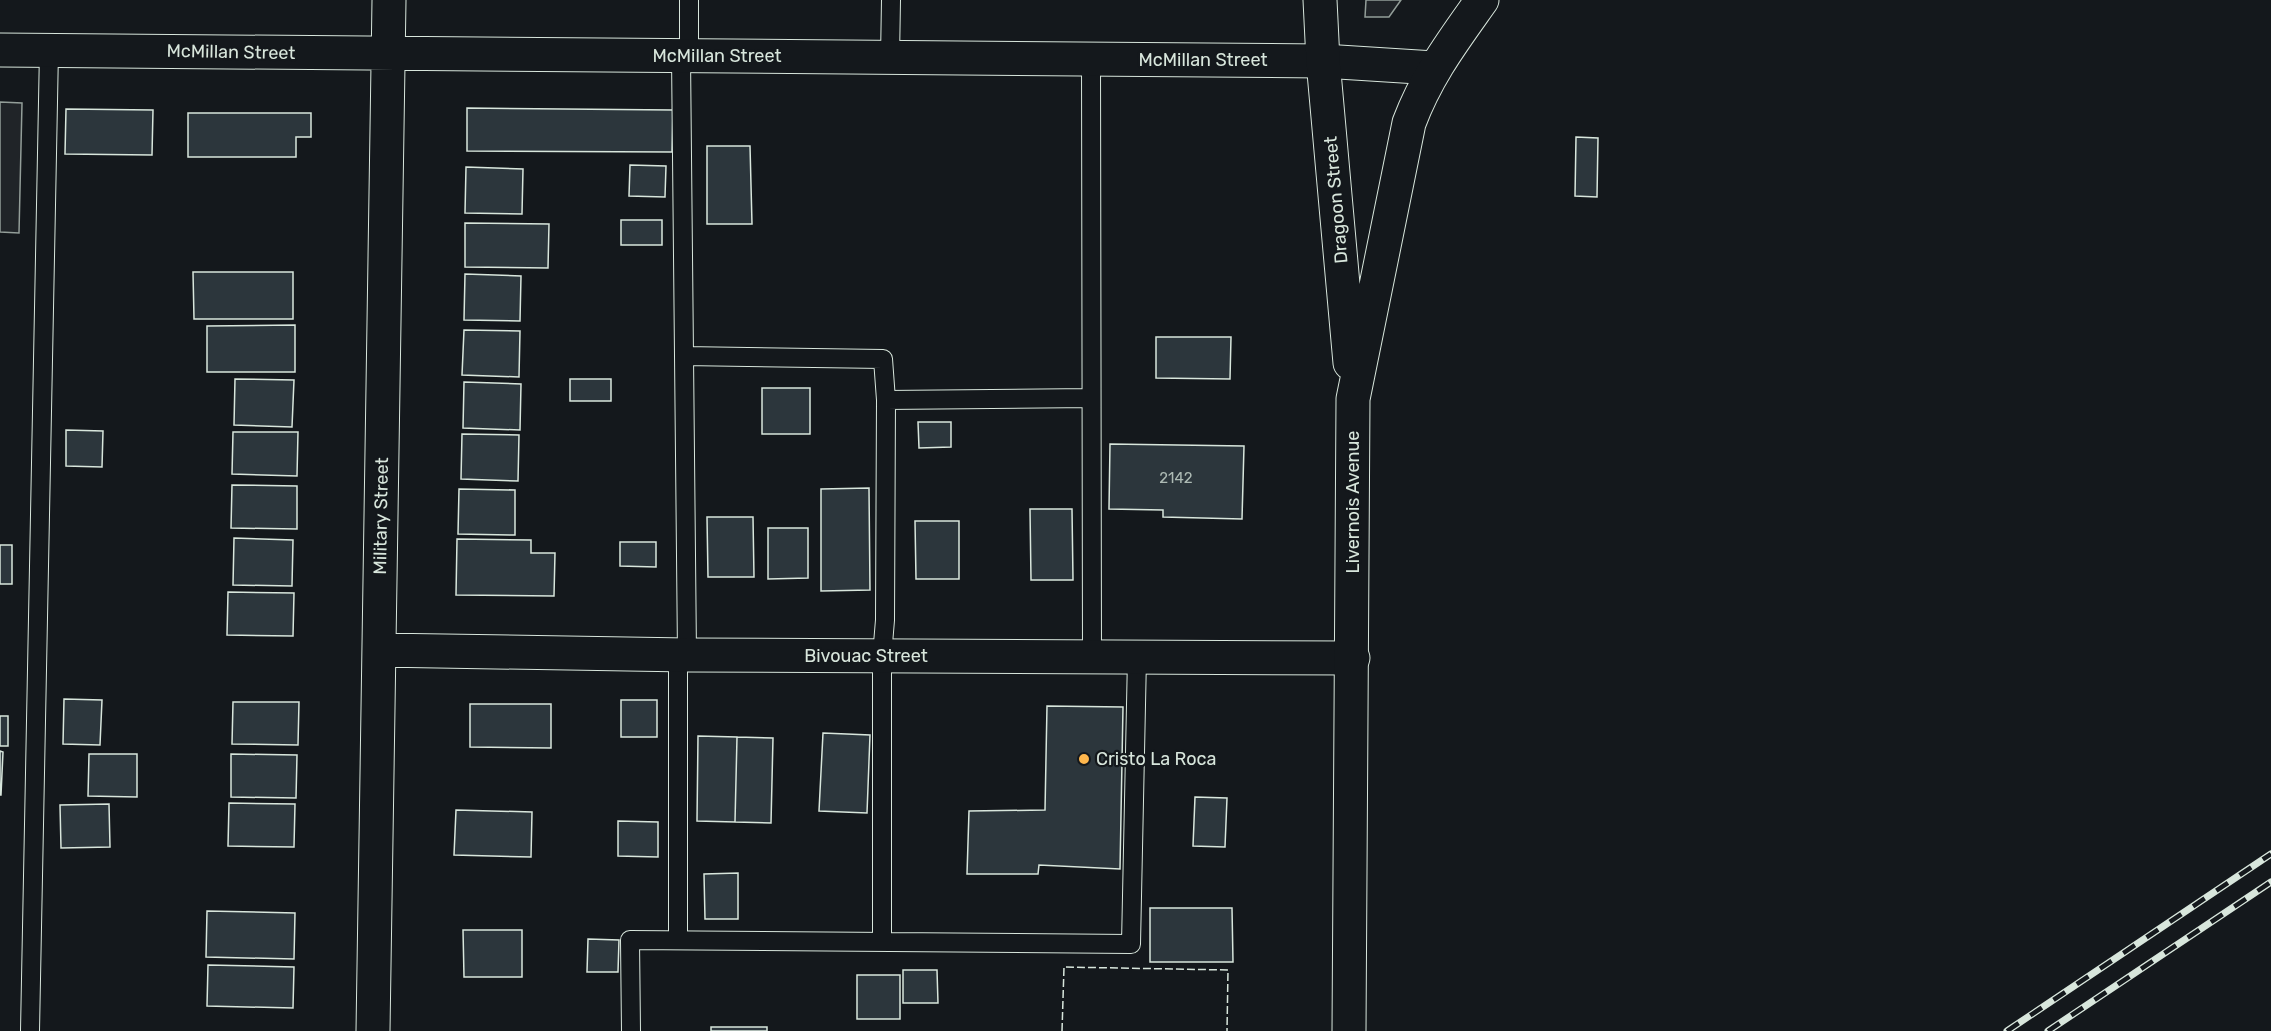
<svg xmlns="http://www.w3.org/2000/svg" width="2271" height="1031" font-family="Rubik,sans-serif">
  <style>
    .green { fill: #202428; stroke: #939e99; stroke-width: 1.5 }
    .building { fill: #2c363c; stroke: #d8e6dc; stroke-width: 1.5 }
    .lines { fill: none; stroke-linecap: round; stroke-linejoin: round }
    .lane-casing { stroke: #d8e6dc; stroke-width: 20 }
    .street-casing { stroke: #d8e6dc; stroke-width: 35 }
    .secondary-casing { stroke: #d8e6dc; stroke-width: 35 }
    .lane { stroke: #14181c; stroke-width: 18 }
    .street { stroke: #14181c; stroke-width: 33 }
    .secondary { stroke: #14181c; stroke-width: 33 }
    .rail-casing { stroke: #d8e6dc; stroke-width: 7 }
    .rail { stroke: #14181c; stroke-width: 4.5; stroke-dasharray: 14; stroke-linecap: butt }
    .fence { stroke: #d8e6dc; stroke-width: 1.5; stroke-dasharray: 8 3; stroke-linecap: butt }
    .poi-dot { fill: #ffb74d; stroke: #14181c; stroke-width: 2 }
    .labels { text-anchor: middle; stroke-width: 4.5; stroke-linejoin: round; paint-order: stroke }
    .number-label { font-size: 15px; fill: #adbab4 }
    .street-label { font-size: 18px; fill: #d8e6dc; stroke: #14181c }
    .poi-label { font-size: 18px; fill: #d8e6dc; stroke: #14181c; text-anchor: start }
  </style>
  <rect width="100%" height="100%" fill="#14181c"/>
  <path class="green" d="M1366,0h35l-12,17h-24z
    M0,102l22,1 -3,130 -19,-1z"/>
  <path class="building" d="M467,108l206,2 -1,42 -205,-1z
    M66,109l87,1 -1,45 -87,-1z
    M188,113h123v24h-15v20h-108z
    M1576,137l22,1 -1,59 -22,-1z
    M707,146h43l2,78h-45z
    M630,165l36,1 -1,31 -36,-1z
    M466,167l57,2 -1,45 -57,-1z
    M621,220h41v25h-41z
    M465,223l84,1 -1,44 -83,-1z
    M193,272h100v47h-99z
    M465,274l56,2 -1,45 -56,-1z
    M295,325v47h-88v-46z
    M464,330l56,1 -1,46 -57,-2z
    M1156,337h75l-1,42 -74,-1z
    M235,379l59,1 -2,47 -58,-2z
    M570,379h41v22h-41z
    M464,382l57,2 -1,46 -57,-2z
    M762,388h48v46h-48z
    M918,422h33v25l-32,1z
    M66,430l37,1 -1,36 -36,-1z
    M233,432h65l-1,44 -65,-2z
    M462,434l57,1 -1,46 -57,-2z
    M1110,444l134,2 -2,73 -79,-2v-7l-54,-1z
    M232,485l65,1v43l-66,-1z
    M869,488l1,102 -49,1v-102z
    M459,489l56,1v45l-57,-1z
    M1030,509h42l1,71h-42z
    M707,517h46l1,60h-46z
    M915,521h44v58h-43z
    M768,528h40v50l-40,1z
    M234,538l59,2 -1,46 -59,-1z
    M457,539l74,1v13h24l-1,43 -98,-1z
    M620,542h36v25l-36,-1z
    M0,545h12v39h-12z
    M228,592l66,1 -1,43 -66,-1z
    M64,699l38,1 -2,45 -37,-1z
    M621,700h36v37h-36z
    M233,702h66l-1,43 -66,-1z
    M470,704h81v44l-81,-1z
    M1047,706l76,1 -3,162 -81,-4 -1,9h-71l2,-63 76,-1z
    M0,716h8v30h-8z
    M823,733l47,2 -3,78 -48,-2z
    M698,736l39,1 -2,85 -38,-1z
    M737,737l36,1 -2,85 -36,-1z
    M0,751l3,1 -2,43h-1z
    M89,754h48v43l-49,-1z
    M231,754l66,1 -1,43 -65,-1z
    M1195,797l32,1 -2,49 -32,-1z
    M229,803l66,1 -1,43 -66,-1z
    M109,804l1,43 -49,1 -1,-43z
    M456,810l76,2 -1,45 -77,-2z
    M618,821l40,1v35l-40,-1z
    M738,873v46h-33l-1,-45z
    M1150,908h82l1,54h-83z
    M207,911l88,2 -1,46 -88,-2z
    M463,930h59v47h-58z
    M588,939l31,1 -1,32h-31z
    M208,965l86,2 -1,41 -86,-2z
    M903,970h34l1,33h-35z
    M857,975h43v44h-43z
    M711,1027h56v4h-56z"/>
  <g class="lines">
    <defs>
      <path id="lane" d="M681,56l6,599
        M689,56v-56
        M890,58l1,-58
        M1091,59l1,598
        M684,356l199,3 3,41 205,-2
        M678,940v-285
        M882,942v-286l3,-36 1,-220
        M30,1031l19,-981
        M631,1031l-1,-91 501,4 6,-287"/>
      <path id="street" d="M0,50l1323,11 111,7
        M379,650l308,5 666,3
        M373,1031l16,-1031"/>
      <path id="secondary" d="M1320,0l3,61 27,302
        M1349,1031l4,-632 56,-276c18,-48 44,-82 73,-123"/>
    </defs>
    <use href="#lane" class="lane-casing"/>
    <use href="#street" class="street-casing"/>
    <use href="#secondary" class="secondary-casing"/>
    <use href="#lane" class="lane"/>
    <use href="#street" class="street"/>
    <use href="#secondary" class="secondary"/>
    <defs>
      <path id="rail" d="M2007,1031l264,-177
        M2048,1031l223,-149"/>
    </defs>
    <use href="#rail" class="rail-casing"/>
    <use href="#rail" class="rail"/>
    <path class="fence" d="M1062,1031l2,-64 164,3 -1,61"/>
  </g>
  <circle class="poi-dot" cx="1084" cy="759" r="6"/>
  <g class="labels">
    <g class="number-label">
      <text x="1176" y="483">2142</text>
    </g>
    <g class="street-label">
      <text transform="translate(231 52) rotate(1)" y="6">McMillan Street</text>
      <text x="717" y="62">McMillan Street</text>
      <text x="1203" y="66">McMillan Street</text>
      <text transform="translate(1336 200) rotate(-95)" y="6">Dragoon Street</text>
      <text transform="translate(1353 502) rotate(-90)" y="6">Livernois Avenue</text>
      <text transform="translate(381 516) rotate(-89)" y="6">Military Street</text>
      <text x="866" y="662">Bivouac Street</text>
    </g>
    <g class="poi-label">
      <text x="1096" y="765">Cristo La Roca</text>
    </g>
  </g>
</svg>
